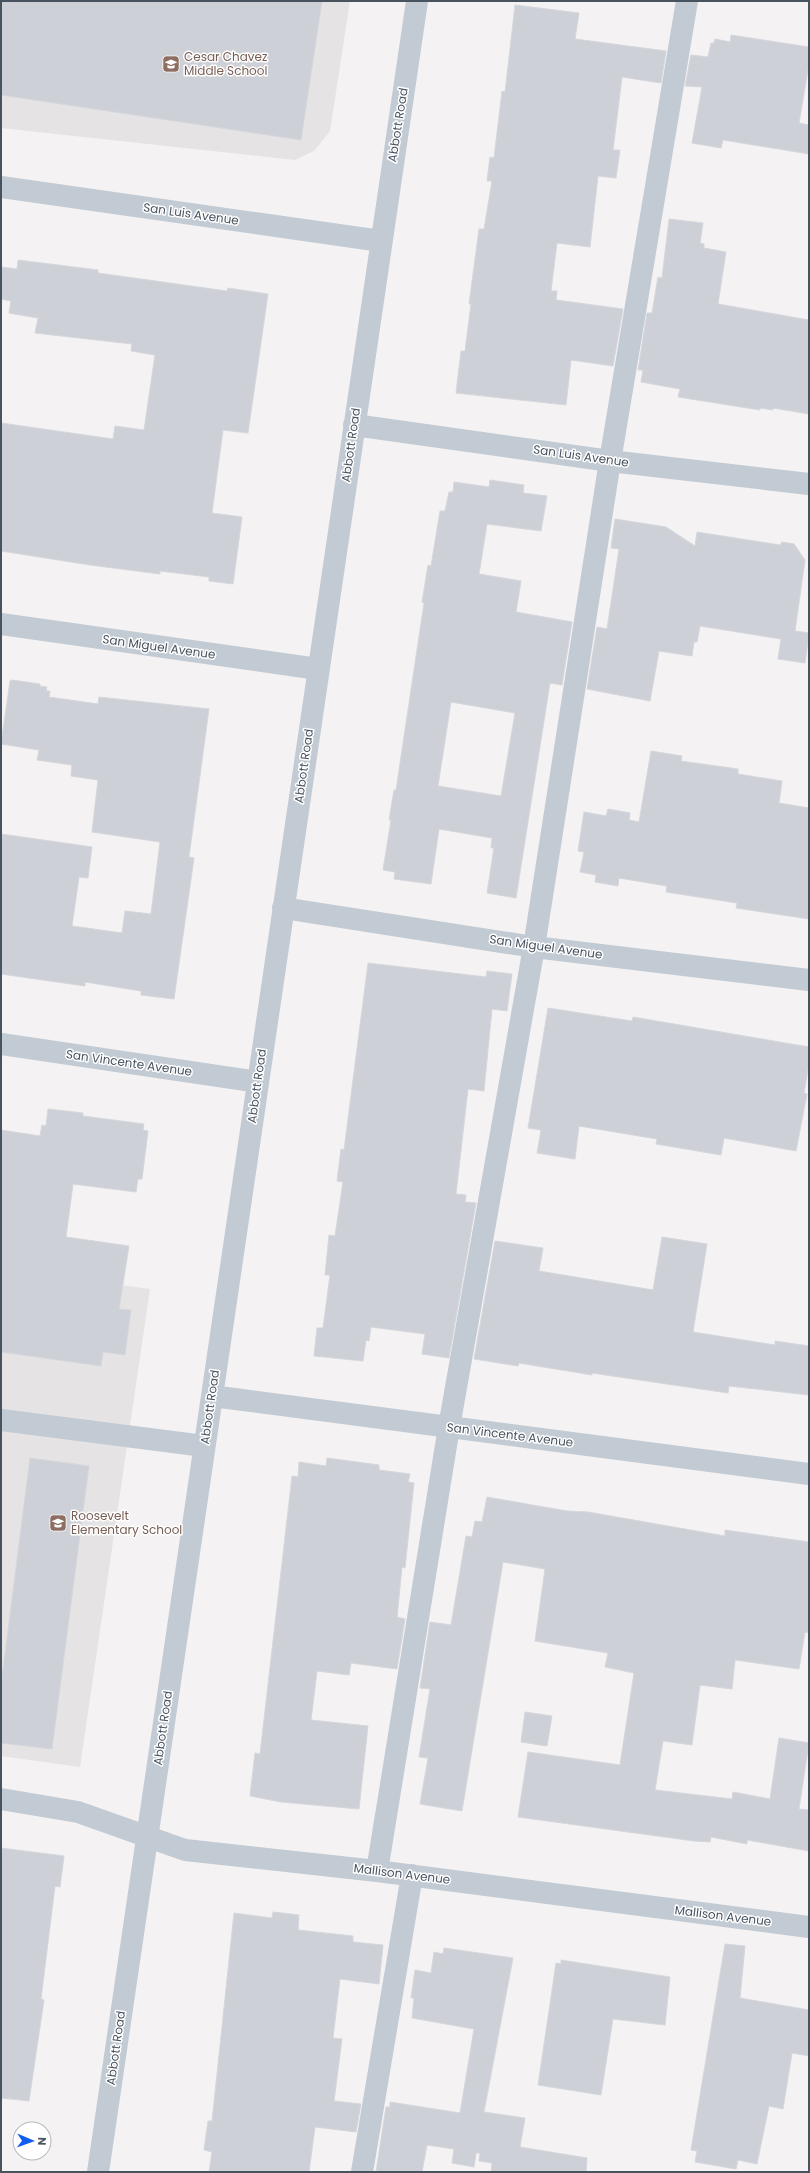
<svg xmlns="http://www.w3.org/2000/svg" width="810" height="2173" font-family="Poppins,sans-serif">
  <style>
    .education { fill: #e5e3e4 }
    .building { fill: #cdd0d6; stroke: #d5d7dd; fill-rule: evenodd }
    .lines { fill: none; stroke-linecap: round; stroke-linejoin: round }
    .minor { stroke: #c2cad4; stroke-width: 22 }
    .labels { text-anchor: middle; stroke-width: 3; stroke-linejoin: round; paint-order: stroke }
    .education-label { font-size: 12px; fill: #785e54; stroke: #fff; text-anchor: start }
    .street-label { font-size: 12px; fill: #485360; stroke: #fff }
  </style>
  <rect width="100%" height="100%" fill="#f4f2f2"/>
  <path class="education" d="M1,1h349l-20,130 -16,20 -19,9 -294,-32z
    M1,1269l149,20 -70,478 -79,-11z"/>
  <path class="building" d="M1,1h321l-21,139 -300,-45z
    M515,5l64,8 -4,26 91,12 -5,32 -39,-6 -9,73h7l-4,28 -18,-2 -8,71 -33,-4 -6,48h6l-1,9 67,9 -10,57 -42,-6 -5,45 -110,-12 5,-42h4l6,-47h-2l10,-75h5l8,-48h-5l3,-24 4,1 8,-67 3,1z
    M731,35l78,12v17l-10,59 10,2v29l-86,-14 -2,8 -29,-5 10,-56 -17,-1 6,-31 17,2 3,-14h3l1,-4 15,3z
    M669,219l34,4 -3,20 4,1v4l22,4 -8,52 91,16v94l-36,-6v2l-13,-2v2l-82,-13 2,-8 -39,-7 2,-12h-5l9,-57h5l6,-36 4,1z
    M18,260l80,10v3l129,18 1,-3 40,6 -20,139 -25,-3 -11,83 30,4 -9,67 -24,-3v-4l-49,-6v3l-70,-9 -89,-14v-128l112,16 2,-13 29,4 11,-75 -24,-4 1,-7 -97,-11 3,-15 -29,-5 2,-12 -10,-2v-32l16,2z
    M490,480l34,5 -1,8 24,3 -6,35 -54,-7 -8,50 42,7 -5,31 56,10 -10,63 -12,-2 -34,215 -29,-5 7,-45h-3l1,-10 -53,-9 -8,55 -37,-5 1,-7 -12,-2 8,-50h-2l5,-30h2l28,-187 -2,-1 6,-37 3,1 9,-55h5l4,-19h4l1,-10 35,5zM451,702l64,11 -14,83 -63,-10z
    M615,519l51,8 29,19 2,-14 83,13 2,-3 12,2 11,16 -10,71 14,2 -4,30 -27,-4 3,-20 -81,-13 -3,16h-3l-2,14 -33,-5 -9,50 -63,-12 10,-62 10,2 12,-80 -8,-1z
    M12,680l28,4v2l7,1 -1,4h4l-1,6 49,7 1,-7 110,12 -20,148 5,1 -20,141 -33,-4v-4l-56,-9v4l-84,-12v-140l91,13 -4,31 -9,-1 -7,49 50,7 3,-22 26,3 9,-72 -68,-10 6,-52 -27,-4 1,-11 -35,-5 2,-10 -38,-6 9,-63z
    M651,751l31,5 -1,5 57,8v5l44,7 -3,22 30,5v111l-73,-11 1,-5 -71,-11 1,-6 -48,-8 -1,8 -23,-4 1,-7 -16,-3 4,-20 -6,-1 6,-39 22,4 2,-7 22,4 -1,7 10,2z
    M368,963l118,14 1,-6 25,3 -5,37 -15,-2 -8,82 -16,-2 -12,105 10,1 -1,7 11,1 -27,155 -27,-4 3,-20 -54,-7 -2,14 -3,-1 -3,21 -49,-5 3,-28h6l7,-53h-5l4,-40 6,1 8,-54 -6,-1 4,-32 3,1z
    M548,1008l84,13 1,-4 176,30v16l-5,30 3,1 -11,57 -72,-13 -3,17 -65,-11 1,-5 -78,-13 -4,33 -38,-6 4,-23 -13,-2z
    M48,1109l35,4v3l61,8 -1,6 5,1 -6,48h-4l-2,13 -63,-8 -7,53 63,9 -10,63 12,1 -6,45 -22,-3 -2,14 -100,-14v-222l39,6 2,-11 4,1z
    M662,1237l45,7 -14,88 82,13v-4l34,5v49l-80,-9 -1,7 -136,-20v2l-73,-12 -1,3 -44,-7 21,-118 48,7 -4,23 114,19z
    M30,1458l59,8 -37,283 -51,-6v-58z
    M327,1458l52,7v5l31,4 -2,8 6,1 -9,85 -3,-1 -5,50 8,2 -8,50 -46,-6 -2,12 -32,-4 -6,49 57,6 -9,83 -78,-7 -31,-6 5,-43 5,1 32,-278 6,1 1,-15 27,4z
    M487,1497l80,14 21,1 137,24v-6l84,12v91l-4,-1 -6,37 -64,-9 -3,29 -32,-4 -8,60 -29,-4 -8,49 77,9 1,-7 37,7 9,-61 30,5 -10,66 10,1v41l-62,-11v4l-36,-7 -1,5 -16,-1 -176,-24 10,-65 92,13 14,-92 -29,-6 3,-14 -73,-12 10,-72 -42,-7 -41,249 -42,-7 8,-46 -9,-1 11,-68 -10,-1 10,-66 21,3 15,-89 6,1 3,-16 7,1z
    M525,1712l27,4 -5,30 -26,-4z
    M1,1848l63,8 -4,31 -5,-1 -14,113 3,1 -15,101 -28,-3z
    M273,1912l26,3 -1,15 55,6v6l30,3 -4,39 -39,-5 -7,59 9,1 -8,62 27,3 -5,28 -41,-5 -6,45h-100l3,-20 -8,-2 4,-29h4l22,-208 38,5z
    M725,1944l20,2 -5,52 69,12v46l-17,-3 -9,56 -14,-3 -12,58 -19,-4 -2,9 -41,-7 2,-11 -6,-1z
    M444,1948l69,10 -29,154 41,6 -5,29 67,11 -1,14h-95l1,-9 -13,-2 1,-8h-4l-2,14 -22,-4 2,-14 -27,-4 -5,27h-46l10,-65h4v-5l70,11 14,-84 -62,-11 2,-20h-3l4,-28 16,3 3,-21 9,2z
    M561,1960l109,17 -5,48 -52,-6 -12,76 -63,-10 18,-122 5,1z"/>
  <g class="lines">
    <path class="minor" d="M1,187l380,54
      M354,425l256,36 199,23
      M1,624l317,45
      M283,908l251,39 275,33
      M1,1044l257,38
      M212,1396l597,78
      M1,1420l203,26
      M1,1799l77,13 107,38 192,21 432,56
      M377,1871l72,-444 85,-480 76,-486 77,-460
      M98,2172l319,-2171
      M362,2172l50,-297"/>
  </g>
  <defs>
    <symbol id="school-square" viewBox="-11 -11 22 22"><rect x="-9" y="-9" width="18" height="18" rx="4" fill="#8d6e63" stroke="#fff"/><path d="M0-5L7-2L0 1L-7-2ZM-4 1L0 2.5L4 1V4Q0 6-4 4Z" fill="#fff"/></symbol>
  </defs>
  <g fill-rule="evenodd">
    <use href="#school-square" x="161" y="54" width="20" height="20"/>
    <use href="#school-square" x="48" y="1513" width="20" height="20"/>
  </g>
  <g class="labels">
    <g class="education-label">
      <text x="184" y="61">Cesar Chavez<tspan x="184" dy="14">Middle School</tspan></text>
      <text x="71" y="1520">Roosevelt<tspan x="71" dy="14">Elementary School</tspan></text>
    </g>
    <g class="street-label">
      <text transform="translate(398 125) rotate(-81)" y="4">Abbott Road</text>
      <text transform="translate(191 214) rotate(8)" y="4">San Luis Avenue</text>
      <text transform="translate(351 445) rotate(-82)" y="4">Abbott Road</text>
      <text transform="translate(581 456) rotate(8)" y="4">San Luis Avenue</text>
      <text transform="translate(159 647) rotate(8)" y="4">San Miguel Avenue</text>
      <text transform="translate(304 766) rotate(-82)" y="4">Abbott Road</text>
      <text transform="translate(546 947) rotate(8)" y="4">San Miguel Avenue</text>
      <text transform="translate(129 1063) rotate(8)" y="4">San Vincente Avenue</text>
      <text transform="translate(257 1086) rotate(-82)" y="4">Abbott Road</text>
      <text transform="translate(210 1407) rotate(-82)" y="4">Abbott Road</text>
      <text transform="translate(510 1435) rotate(7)" y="4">San Vincente Avenue</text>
      <text transform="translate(163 1728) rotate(-82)" y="4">Abbott Road</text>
      <text transform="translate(402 1874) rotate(7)" y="4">Mallison Avenue</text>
      <text transform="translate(723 1916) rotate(7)" y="4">Mallison Avenue</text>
      <text transform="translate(116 2048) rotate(-82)" y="4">Abbott Road</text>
    </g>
  </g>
  <rect width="810" height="2173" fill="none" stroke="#485360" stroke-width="4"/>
  <g transform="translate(32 2141) rotate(92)"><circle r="19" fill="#ffffff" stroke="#b6babf"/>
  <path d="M0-3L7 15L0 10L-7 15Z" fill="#105ef0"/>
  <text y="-6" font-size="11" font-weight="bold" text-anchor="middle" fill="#485360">N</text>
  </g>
</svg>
